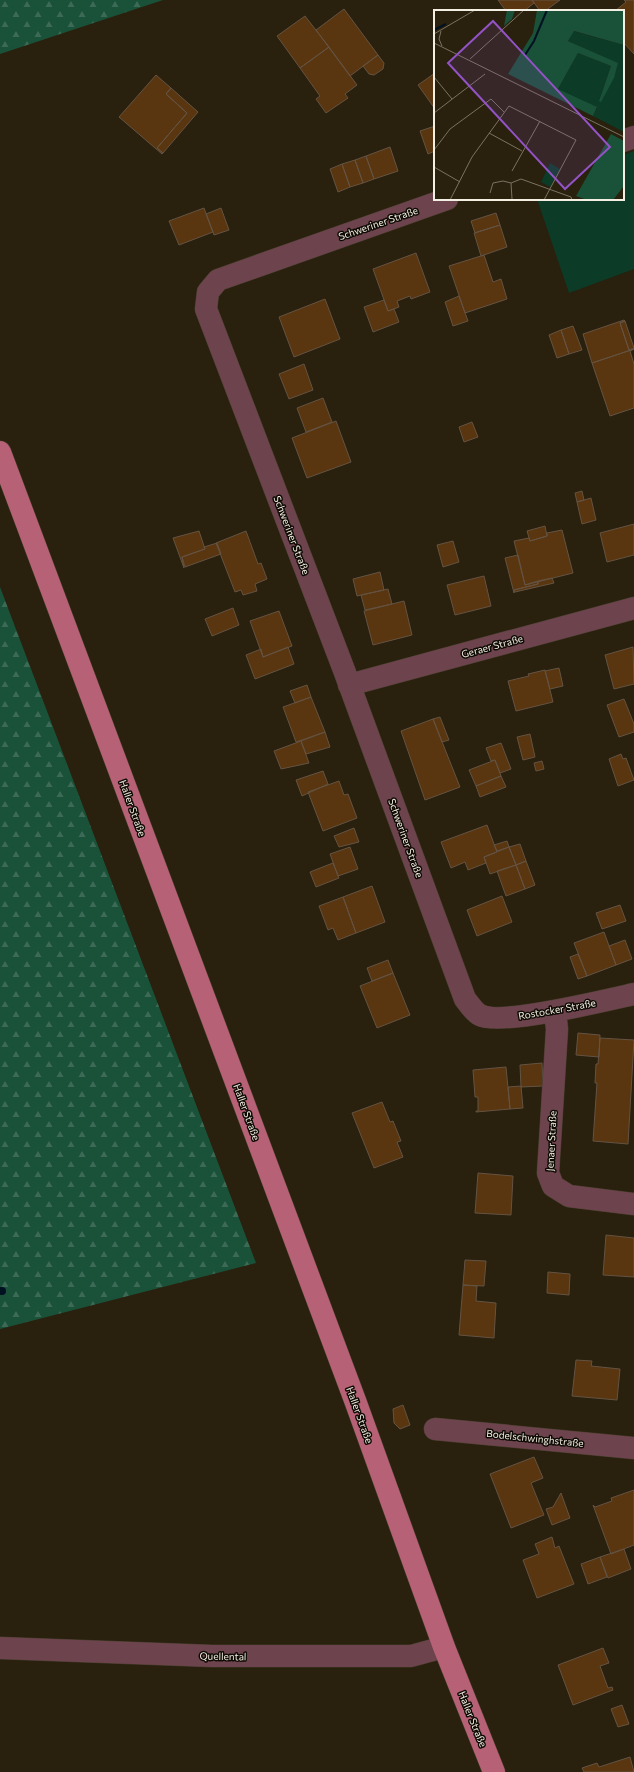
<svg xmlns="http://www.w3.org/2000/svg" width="634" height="1772" font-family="Commissioner,sans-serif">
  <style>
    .forest { fill: url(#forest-firs) }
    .park { fill: #0c3b27 }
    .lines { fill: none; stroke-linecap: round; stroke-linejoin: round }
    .stream { stroke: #001121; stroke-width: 8 }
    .building { fill: #59360f; stroke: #645343 }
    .minor-casing { stroke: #453d2b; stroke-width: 23 }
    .major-casing { stroke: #453d2b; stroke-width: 23 }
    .minor { stroke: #6d434d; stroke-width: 22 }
    .major { stroke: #b76177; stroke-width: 22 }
    .labels { text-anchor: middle; stroke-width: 3; stroke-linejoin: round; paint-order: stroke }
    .street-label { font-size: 10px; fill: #f4efe3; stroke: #0e0a04 }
    .inset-river { fill: none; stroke: #001121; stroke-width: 2 }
    .inset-road { fill: none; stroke: #7a7363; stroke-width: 1 }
    .view { fill: #9353c6; fill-opacity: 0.15; stroke: #9353c6; stroke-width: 2 }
    .inset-edge { fill: none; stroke: #f4efe3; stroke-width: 2 }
  </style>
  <defs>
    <pattern id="forest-firs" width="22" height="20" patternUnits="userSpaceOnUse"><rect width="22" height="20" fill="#1a5139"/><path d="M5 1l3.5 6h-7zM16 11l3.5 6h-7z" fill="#3c6a56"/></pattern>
  </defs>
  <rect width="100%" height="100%" fill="#29200d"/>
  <path class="forest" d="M0,0h163l-163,54z
    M0,587l256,676 -256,66z"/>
  <path class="park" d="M634,151v118l-65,24 -32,-94h86v-44z"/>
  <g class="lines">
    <path class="stream" d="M0,1291h2"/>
  </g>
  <path class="building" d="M498,0h34l2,3 -10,8h-18z
    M532,0h28l-15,11h-5z
    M624,0h10v54l-11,-12v-31h-8l11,-9z
    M344,9l34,46 -28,21 -34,-46z
    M305,16l24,31 -29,21 -23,-32z
    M329,47l28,38 -12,9 3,4 -22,15 -10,-14 4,-3 -20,-28z
    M378,55l6,8 -1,6 -9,6 -5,-1 -6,-8z
    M435,73v36l-17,-24z
    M156,75l15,13 -5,6 21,19 -30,35 6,5 -1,1 -43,-37z
    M171,88l27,24 -35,41 -6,-5 30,-35 -21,-19z
    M435,126v25l-7,3 -8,-23z
    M390,147l8,24 -24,8 -8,-23z
    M366,156l8,23 -11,4 -8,-23z
    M355,160l8,23 -13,4 -8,-23z
    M342,164l8,23 -12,5 -8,-23z
    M204,208l9,24 -34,13 -10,-24z
    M221,208l8,22 -15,5 -8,-21z
    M496,213l4,12 -25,8 -4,-12z
    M500,225l7,22 -26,9 -7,-23z
    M416,253l14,39 -19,7 -1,-3 -13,5 2,6 -11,4 -15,-42z
    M484,255l9,27 8,-3 6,20 -42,14 -16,-47z
    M459,296l9,25 -15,5 -8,-24z
    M325,299l15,40 -46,18 -15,-40z
    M384,300l4,11 6,-2 5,13 -26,10 -9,-25z
    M624,320l1,1 -5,2 9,27 5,-1 -42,14 -9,-29z
    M625,321l9,27 -5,2 -9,-27z
    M573,326l9,24 -13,4 -8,-24z
    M561,330l8,24 -12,4 -8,-23z
    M634,349l-4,2 4,13v44l-24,8 -18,-53z
    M304,364l9,26 -24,9 -10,-25z
    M323,398l9,24 -26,10 -9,-24z
    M336,421l15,41 -44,16 -15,-40z
    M472,422l6,15 -14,5 -5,-15z
    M582,491l2,9 -7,2 -2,-9z
    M591,498l5,22 -14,4 -5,-22z
    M634,524v31l-27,7 -7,-29z
    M545,526l2,10 -17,5 -3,-10z
    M562,530l11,43 -48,12 -11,-44 15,-3 1,3 17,-5v-3z
    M199,531l6,18 -23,8 2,11 -11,-30z
    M246,531l12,33 3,-1 6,16 -12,5 2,7 -14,4 -2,-5 -6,2 -19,-49z
    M453,541l6,21 -16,5 -6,-22z
    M217,543l4,11 -36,13 -3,-10 23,-8 -1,-2z
    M518,555l7,30 13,-4v3l-24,6v3l-9,-35z
    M380,572l4,18 -27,6 -4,-17z
    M484,576l7,30 -36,9 -8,-30z
    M552,578l2,5 -39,9 -1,-2 24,-6v-3z
    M388,589l4,15 -27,6 -4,-15z
    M404,601l8,34 -39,10 -9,-34z
    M233,608l6,17 -27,11 -7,-17z
    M279,611l13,35 -29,11 -13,-36z
    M288,647l6,17 -39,15 -9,-24 15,-6 2,8z
    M633,647l1,37 -20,5 -9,-34z
    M559,668l4,18 -13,3 -5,-18z
    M545,670l8,32 -37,9 -8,-30 21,-5 -1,-2z
    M307,685l4,12 -16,6 -5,-12z
    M311,697l14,35 -29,10 -13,-35z
    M624,699l10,25v8l-15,5 -12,-32z
    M440,717l9,23 -7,2 -9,-23z
    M433,719l27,68 -35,13 -24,-69z
    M325,732l5,15 -24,7 -5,-13z
    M530,734l5,23 -12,3 -6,-23z
    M301,741l8,22 -28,6 -7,-18z
    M501,743l10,26 -11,4 -5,-13 -4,1 -5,-13z
    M621,754l2,5 3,-1 8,22 -16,6 -9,-27z
    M495,760l6,16 -25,10 -7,-16z
    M542,761l2,8 -8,2 -2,-8z
    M323,771l5,13 -26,12 -6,-16z
    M501,776l5,11 -26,10 -4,-11z
    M339,781l5,14 4,-1 9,24 -34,13 -15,-39z
    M487,825l10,27 -13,5 2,6 -18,7 -3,-8 -14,6 -10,-26z
    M354,828l5,14 -20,5 -5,-11z
    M507,841l2,6 -12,4 -3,-6z
    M520,844l6,17 -10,4 -7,-18z
    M350,847l8,22 -20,7 -8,-22z
    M509,847l7,18 -26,9 -6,-17z
    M526,861l9,24 -10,4 -9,-24z
    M333,863l6,15 -23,9 -6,-15z
    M516,865l9,24 -19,7 -9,-25z
    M372,886l13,36 -29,11 -13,-36z
    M502,896l10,26 -35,14 -10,-26z
    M343,897l13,36 -18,7 -5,-12 -5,2 -9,-24z
    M620,905l6,16 -24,8 -6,-16z
    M604,932l12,33 -29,11 -13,-33z
    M625,940l7,19 -16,6 -7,-19z
    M578,954l9,22 -9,3 -8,-22z
    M388,960l5,13 -21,8 -5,-13z
    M393,973l17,42 -33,13 -17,-42z
    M578,1033l22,2 -1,22 -23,-2z
    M600,1038l34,2 -6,104 -35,-3 4,-58h-2l1,-19h2z
    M542,1063l1,23 -22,1 -1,-22z
    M506,1067l4,42 -34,3v-1h2v-14h-3l-2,-27z
    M521,1086l2,22 -13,1 -2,-22z
    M382,1102l8,20 3,-1 8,20 -4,1 6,15 -29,11 -22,-55z
    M478,1173l35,3 -2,39 -36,-2z
    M606,1235l28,3v39l-31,-2z
    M465,1260l21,1 -2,25 -21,-1z
    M548,1272l22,2 -1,21 -22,-2z
    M463,1285l14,1 -1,15 20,2 -2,35 -35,-3z
    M576,1360l16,1 -1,5 29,3 -3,31 -45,-4z
    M403,1405l7,20 -10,4 -6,-6 -1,-14z
    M534,1457l9,21 -12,5 13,32 -33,13 -21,-54z
    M634,1490v55l-23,9 -18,-49 2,2 17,-6 -1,-3z
    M561,1493l9,25 -18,7 -6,-16 7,-2z
    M552,1537l3,11 4,-2 15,38 -37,14 -14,-38 16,-6 -4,-10z
    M624,1549l7,20 -23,9 -8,-21z
    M600,1557l7,20 -19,7 -7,-20z
    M603,1648l6,15 -9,3 8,22 4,-1 1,3 -40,15 -15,-40z
    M622,1705l7,19 -11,3 -7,-18z
    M630,1757l4,15h-50l-2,-4 15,-5 2,4z"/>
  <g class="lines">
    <defs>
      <path id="minor" d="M623,141l11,-4
        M447,199l-229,81 -10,12 -2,17 138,361 121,329c4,5 9,13 15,16 20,11 127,-15 154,-21
        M349,685l285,-77
        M555,1011l2,18 -9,144 5,13 16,10 65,8
        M435,1429l199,19
        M0,1648l212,8h199l33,-9"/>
      <path id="major" d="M0,452l356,951 88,244 50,125"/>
    </defs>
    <use href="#minor" class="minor-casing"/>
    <use href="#major" class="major-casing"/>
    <use href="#minor" class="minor"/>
    <use href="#major" class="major"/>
  </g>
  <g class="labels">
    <g class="street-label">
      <text transform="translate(378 223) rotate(-19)" y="4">Schweriner Straße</text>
      <text transform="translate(292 535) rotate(69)" y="4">Schweriner Straße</text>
      <text transform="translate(492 646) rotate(-15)" y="4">Geraer Straße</text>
      <text transform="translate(133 808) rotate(70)" y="4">Haller Straße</text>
      <text transform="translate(406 838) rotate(70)" y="4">Schweriner Straße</text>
      <text transform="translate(557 1009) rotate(-10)" y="4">Rostocker Straße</text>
      <text transform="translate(247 1112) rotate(70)" y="4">Haller Straße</text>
      <text transform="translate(551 1141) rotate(-87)" y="4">Jenaer Straße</text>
      <text transform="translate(360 1415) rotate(70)" y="4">Haller Straße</text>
      <text transform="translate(535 1438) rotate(6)" y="4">Bodelschwinghstraße</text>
      <text transform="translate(223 1656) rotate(1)" y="4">Quellental</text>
      <text transform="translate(473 1719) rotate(68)" y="4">Haller Straße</text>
    </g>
  </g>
  <g transform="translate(434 10)">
    <rect width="190" height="190" fill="#29200d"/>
    <path d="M139,21l51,14v87l-31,-16 4,-8 -39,-19 20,-36 33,13 -12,35 18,-38 -49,-22z" fill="#0c3b27"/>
    <path d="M73,0h8l-3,9 -8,7zM103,0h87v35l-50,-14 -6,10 50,22 -4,15 -13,24 -2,-1 12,-35 -33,-13 -20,36 39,18 -4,9 -85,-42 25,-41zM177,124l13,7v45l-11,14h-26l-11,-4z" fill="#1a5139"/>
    <path d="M116,153l10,6 -10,18 -9,-5z" fill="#0c3b27"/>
    <path class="inset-river" d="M0,20l12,-6M91,45l9,-14 13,-31"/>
    <path class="inset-road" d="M7,21l-2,8 3,7M0,24l41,-24M0,33l190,94M36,49l54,-49M0,67l18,22M0,103l51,-39M55,123l33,18M0,140l16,-21 41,-30 13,13M0,157l26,15M78,161l28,-50M56,183l3,-10 10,-2 8,2M78,189l-1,-16 10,-4 50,18 1,3M16,190l22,-43 37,-51 67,34 -32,60"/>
    <path class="view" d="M59,11l117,126 -45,42 -117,-126z"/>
    <rect width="190" height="190" class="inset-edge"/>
  </g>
</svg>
